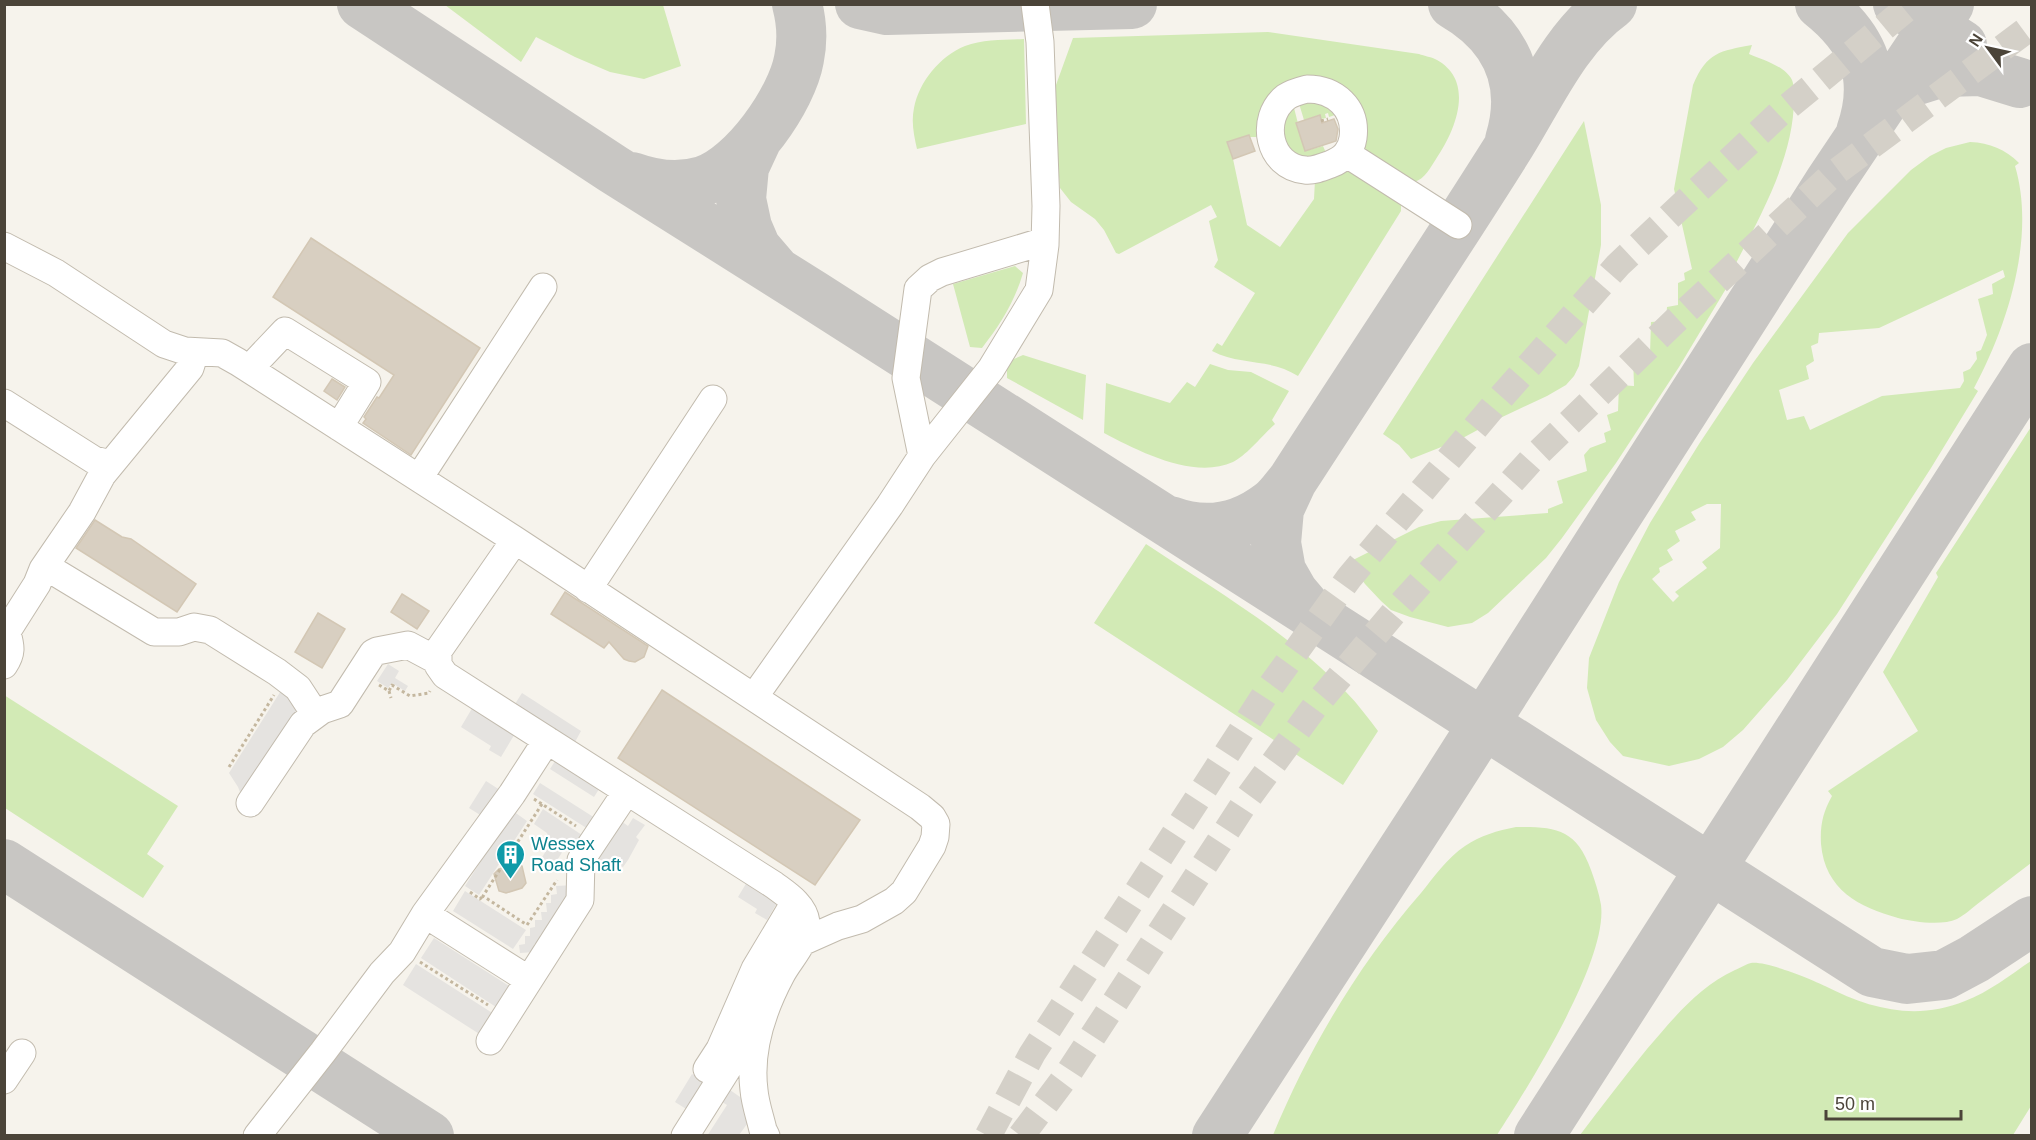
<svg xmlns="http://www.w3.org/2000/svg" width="2036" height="1140" font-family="Helvetica,sans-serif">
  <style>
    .green { fill: #d2eab5; fill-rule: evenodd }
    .parking { fill: #e5e3e0 }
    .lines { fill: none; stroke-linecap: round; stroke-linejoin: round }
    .taxiway { stroke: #c8c6c3; stroke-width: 50 }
    .building { fill: #d8cfc1; stroke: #d3c7b4; stroke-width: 1.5 }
    .minor-tunnel { stroke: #d4d0c8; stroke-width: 27; stroke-dasharray: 27 14; stroke-linecap: butt }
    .minor-casing { stroke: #c2bbae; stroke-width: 29 }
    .path { stroke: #c4b79f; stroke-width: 3; stroke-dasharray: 3 3; stroke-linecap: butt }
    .minor { stroke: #fff; stroke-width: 27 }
    .labels { text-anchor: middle; stroke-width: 4.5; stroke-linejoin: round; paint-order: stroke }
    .culture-label { font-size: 18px; fill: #0d838f; stroke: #fff; text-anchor: start }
  </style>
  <rect width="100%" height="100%" fill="#f6f3ec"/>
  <path class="green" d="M445,5h218l18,61 -37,13 -34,-7 -35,-15 -39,-20 -15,25z
    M1268,32l151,22c5,2 13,3 18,6 39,22 18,71 -1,99 -6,9 -11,20 -22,23l-40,-18 -61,-79 -57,52h-6l-1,-2 -22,8 6,16 14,66 33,22 34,-48 1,-19 35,-12 51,29v14l-103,165c-28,-18 -57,-10 -86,-25l5,-8 5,3 33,-53 -41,-26 4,-7 -9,-39 8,-4 -6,-12 -92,49 -3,-1 -12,-23 -9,-11 -24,-17 -11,-14 -8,-92 21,-58z
    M1024,39l2,85 -109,25c-3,-13 -6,-27 -3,-41 5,-26 26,-52 51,-62 18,-7 40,-6 59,-7z
    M1752,45l-3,9c14,6 36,12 43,26 2,5 2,13 2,18 0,63 -37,123 -64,177l3,2 -54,90 -63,96 -54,75 -16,20 -58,55 -16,10 -24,4 -38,-10 -19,-7 -10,-9 -16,-17 -16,-22 70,-35 22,-6 107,-8v-4l15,-6 -6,-22 30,-10 -3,-16 6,-7 16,-6 -2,-9 7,-3 -4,-15 11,-4 1,-26 15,1 -1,-31 17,-1 1,-32 15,-1 1,-14 11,-2v-22l7,-3 -1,-7 8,-4 -18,-80 19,-104c14,-33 27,-34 59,-40z
    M1297,97l47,15 -15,5 -1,-4 -3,1 1,4 -5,1 -2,-4 -15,5z
    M1292,100l13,51 18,-5 4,9 -34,7 -17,-40z
    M1584,121l17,84v40l-22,121 -5,10 -8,9 -19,11 -49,23 -39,21 -48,19 -12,-14 -16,-11z
    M1970,142c20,1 35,7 49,21l-4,3c21,70 -7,159 -41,222l4,3 -47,77 -94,146 -50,66 -44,50 -20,17 -24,12 -30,7 -46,-10 -13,-14 -14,-22 -9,-32 2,-30 30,-76 31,-59 49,-79 54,-81 95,-130 63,-63 19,-14 16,-8zM2003,270l2,7 -13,7 1,10 -15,5 9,36 -6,15 -5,2 1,7 -7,10 -7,3 1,9 -4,7 -78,8 -72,34 -6,-14 -17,4 -8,-30 30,-11 -3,-13 8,-5 -3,-15 7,-3 1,-10 60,-5zM1707,504h14l-1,44 -18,14 5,6 -32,24 4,4 -6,6 -21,-23 8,-7 -1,-4 14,-8 -6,-10 13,-9 -5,-10 21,-11 -5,-8z
    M1015,266l8,7c-8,28 -23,52 -41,75l-12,-1 -17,-63z
    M1023,355l63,20 -3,45 -76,-42v-16z
    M1210,364l18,6 23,2 38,19 -17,29 3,4c-12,11 -29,32 -42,38 -39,18 -95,-11 -129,-29l2,-50 64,20 17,-21 8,5z
    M2031,427v436c-17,13 -34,26 -51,39 -7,5 -15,13 -23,17 -15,7 -43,3 -59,-1 -39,-11 -73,-28 -77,-74 -1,-19 2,-32 11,-48l-4,-5 90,-60 -35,-59 55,-95 -2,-4z
    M1146,544c66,44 145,90 200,148 12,12 22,26 32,39l-35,54 -249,-162z
    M4,695l174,111 -31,48 17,12 -21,32 -138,-90z
    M1516,827c39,0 60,1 75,43 4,11 8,23 10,35 7,56 -73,182 -104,230h-224c36,-87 86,-171 148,-242 13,-16 26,-35 44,-47 16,-11 32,-15 51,-19z
    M2031,961v145l-18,29h-433c22,-29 44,-58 67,-86 26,-30 51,-62 88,-79 5,-2 11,-6 16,-7 16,-2 60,16 74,23 45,23 91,35 140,15 24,-9 45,-26 66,-40z"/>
  <path class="parking" d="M388,664l11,7 -4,7 13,8 -3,5 -13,-8 -4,5 -11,-7z
    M289,678l21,13 -68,106 -4,-10 -9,-14z
    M522,693l59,38 -6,11 -60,-38z
    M474,705l42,27 -15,25 -12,-7 2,-4 -30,-19z
    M557,758l44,28 -7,11 -44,-28z
    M486,781l17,11 -18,26 -16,-10z
    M540,783l55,35 -7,11 -55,-35z
    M543,809l39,26 -9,14 -7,-3 -15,24 -12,-8 7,-11 3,-9 -2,-9 -13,-9z
    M513,811l14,10 -48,74 -14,-9z
    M617,818l11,8 5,-8 12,7 -9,12 3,3 -11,20 -5,7 -5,-2 -5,8 -22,-14z
    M750,877l31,19 -14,24 -12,-7 2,-4 -19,-12z
    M574,885l-17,34 -6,1v7l-5,1 1,6 -7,1 1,8 -7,1 1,8 -15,1 -1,-8 6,-1v-8h5v-8l5,-1v-7h7l-1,-8h6l-1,-9h5v-8l6,-1 -1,-8z
    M465,891l61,39 -13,19 -60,-38z
    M434,938l75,48 -13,21 -75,-49z
    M416,964l81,52 -13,21 -81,-52z
    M692,1074l16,11 -17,27 -16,-10z
    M730,1090l23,16 -8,11 5,3 -11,15 -32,1 20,-31 -5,-3z"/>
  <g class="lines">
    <path class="taxiway" d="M362,4l251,165 200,126 1059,677 35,7 37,-4 30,-16 58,-38
      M860,4l27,6 245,-6
      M1453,4c52,30 75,77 57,136
      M1820,4c44,35 60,73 41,128
      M1898,4l64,41
      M1885,100l23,-17 35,-11 38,-1 39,12
      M757,139l-13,28 -3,32 6,28 9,21 18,21
      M632,177c22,8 48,11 71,4 41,-13 89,-82 96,-122 4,-19 3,-36 -2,-55
      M1170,521c35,13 70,7 100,-16 9,-6 15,-16 22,-24
      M1309,611l-16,-19 -12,-21 -5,-28 3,-34 13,-28c71,-110 144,-219 214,-330 31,-48 58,-113 106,-147
      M4,864l425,272
      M1217,1136l218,-336 394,-617 120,-179
      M1539,1136l493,-768"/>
  </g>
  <path class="building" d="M1320,115l2,8 12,-4 4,10 -2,12 -31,10 -9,-28z
    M1249,135l6,16 -22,8 -6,-17z
    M311,238l169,110 -69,107 -48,-32 3,-4 -2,-2 13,-20 2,1 15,-23 -121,-78z
    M332,379l13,8 -8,13 -13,-9z
    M95,520l27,17 9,2 65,45 -19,28 -101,-64z
    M565,592l83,54 -4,11 -9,5 -6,-1 -5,-2 -15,-17 -5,6 -53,-34z
    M402,594l27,17 -12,18 -26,-17z
    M318,613l27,16 -23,39 -27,-16z
    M662,690l198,130 -45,65 -197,-127z
    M516,864l6,2 4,17 -4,5 -16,5 -7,-2 -5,-17 5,-5z"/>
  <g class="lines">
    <path class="minor-tunnel" d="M988,1136l44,-82 236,-364 81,-112 147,-175 122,-138 161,-151 133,-110
      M1021,1136l49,-65 178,-273 68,-93 80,-95 138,-153 140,-135 158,-147 200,-149"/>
    <defs>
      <path id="minor" d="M1307,89c28,0 50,19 46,49 -2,13 -9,21 -22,26 -8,3 -17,7 -26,6 -37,-3 -46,-52 -19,-73 6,-4 13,-6 21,-8z
        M1347,154l111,71
        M4,246l52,27 108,71 21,7 37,2 16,9 277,178 405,267 12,10 4,7 -1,13 -3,9 -28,46 -10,9 -32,18 -24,7 -36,16
        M249,369l36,-38 82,51 -28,45
        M4,403l90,57 17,4
        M922,456l-16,-78 12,-89 12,-11 12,-6 103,-31
        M419,478l124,-191
        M515,540l-77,111v14l7,10 329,210c12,9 30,20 32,37 2,20 -17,37 -25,53 -18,34 -32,76 -27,115 1,13 6,27 9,40l3,6
        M45,566l109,66h25l15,-5 16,3 67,42 21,16 17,26
        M588,589l125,-190
        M4,636l33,-52 6,-15 39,-57 20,-37 88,-107 5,-16
        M4,665c8,-12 7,-18 3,-32
        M754,697l136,-192 32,-49 69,-87 48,-79 6,-45 1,-39 -6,-164 -5,-38
        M250,803l53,-79 19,-14 18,-6 33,-51 4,-2 31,-6 30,16
        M425,914l104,66
        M490,1041l90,-141 1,-40 46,-69
        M707,1069l13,-20 35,-80 40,-67
        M4,1080l18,-27
        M257,1136l66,-84 59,-79 20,-21 23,-38 87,-120 35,-54
        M685,1136l58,-92 7,-21"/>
    </defs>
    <use href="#minor" class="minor-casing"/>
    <path class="path" d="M1321,121l7,-2
      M379,685l10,6 3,-6 18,11 19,-3 1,-2
      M389,691l2,7
      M229,767l45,-72
      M534,799l42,27
      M542,804l-59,92 44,29 30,-45
      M470,892l10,7 3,-3
      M420,962l68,43"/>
    <use href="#minor" class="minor"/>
  </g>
  <defs>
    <symbol id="building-pin" viewBox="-11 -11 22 30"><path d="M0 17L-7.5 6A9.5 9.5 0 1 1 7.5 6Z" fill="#0f9aa8" stroke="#fff"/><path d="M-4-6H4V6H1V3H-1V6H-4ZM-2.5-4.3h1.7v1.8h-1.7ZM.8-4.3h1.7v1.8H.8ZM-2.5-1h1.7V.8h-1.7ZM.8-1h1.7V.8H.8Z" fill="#fff"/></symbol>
  </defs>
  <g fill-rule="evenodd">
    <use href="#building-pin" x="494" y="838" width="33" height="45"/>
  </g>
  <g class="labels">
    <g class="culture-label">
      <text x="531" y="850">Wessex<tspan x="531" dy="21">Road Shaft</tspan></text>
    </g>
  </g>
  <rect width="2036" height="1140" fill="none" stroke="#4b4439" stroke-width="12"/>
  <g transform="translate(1988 48) rotate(303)" stroke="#ffffff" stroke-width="4.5" paint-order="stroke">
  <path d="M0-4.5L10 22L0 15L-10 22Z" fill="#4b4439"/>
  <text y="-9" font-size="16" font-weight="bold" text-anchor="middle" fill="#4b4439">N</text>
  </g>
  <path d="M1826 1110v9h135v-9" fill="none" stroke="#4b4439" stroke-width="3"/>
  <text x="1835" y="1110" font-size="18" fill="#4b4439" stroke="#ffffff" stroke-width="4.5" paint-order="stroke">50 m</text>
</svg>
